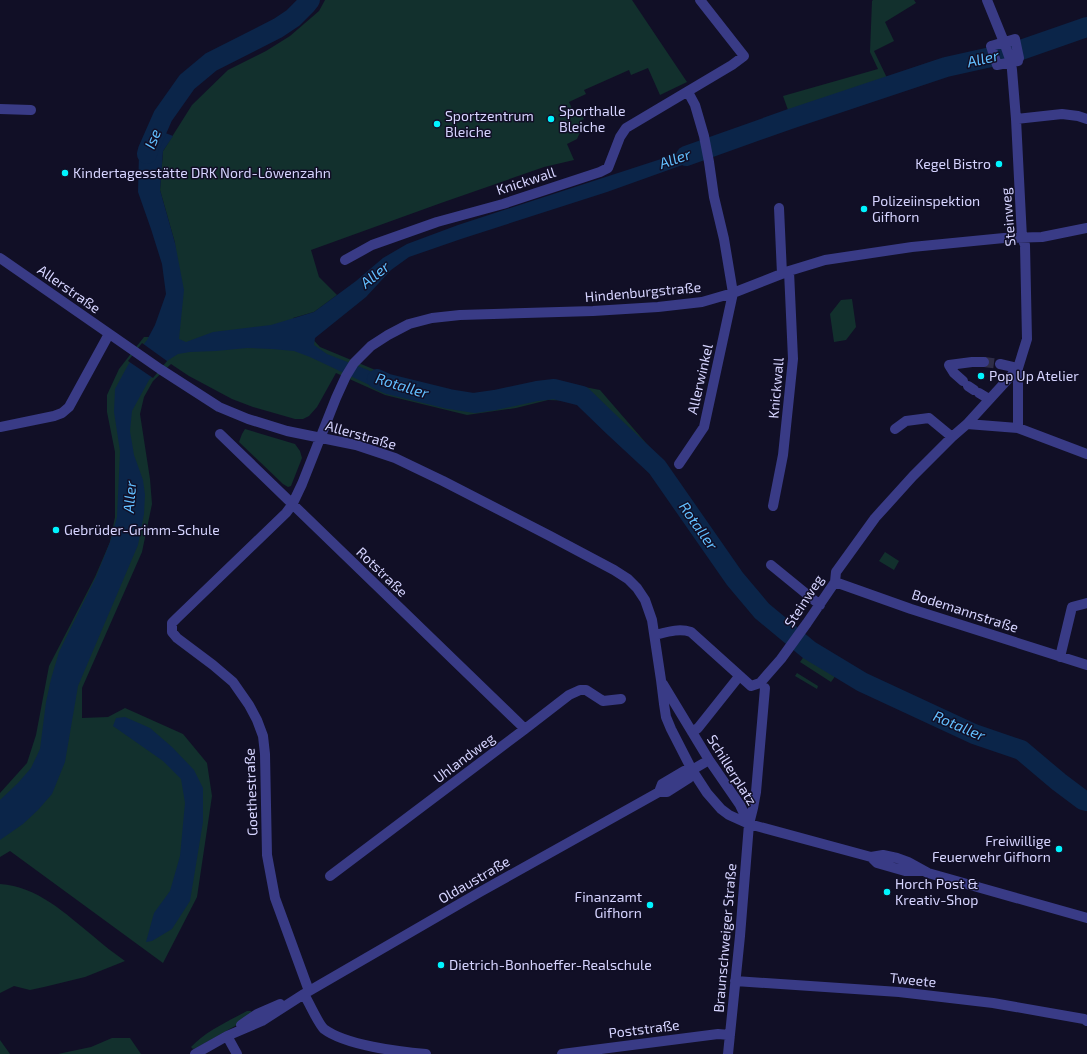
<svg xmlns="http://www.w3.org/2000/svg" width="1087" height="1054" font-family="'Exo 2',sans-serif">
  <style>
    .green { fill: #12302d }
    .water { fill: #0b2549 }
    .pier { fill: #110f26 }
    .lines { fill: none; stroke-linecap: round; stroke-linejoin: round }
    .river { stroke: #0b2549; stroke-width: 20 }
    .minor-tunnel { stroke: #2f2d47; stroke-width: 10; stroke-dasharray: 10 5; stroke-linecap: butt }
    .minor { stroke: #393b86; stroke-width: 10 }
    .poi-dot { fill: #00f4ff; stroke: #110f26; stroke-width: 1.5 }
    .labels { text-anchor: middle; stroke-width: 3; stroke-linejoin: round; paint-order: stroke }
    .poi-label { font-size: 14px; fill: #d6d4ff; stroke: #110f26; text-anchor: start }
    .street-label { font-size: 14px; fill: #d6d4ff; stroke: #110f26 }
    .water-label { font-size: 15px; font-style: italic; fill: #62bfff; stroke: #110f26 }
  </style>
  <rect width="100%" height="100%" fill="#110f26"/>
  <path class="green" d="M325,0h307l55,82 -27,13 -12,-27 -17,7 -2,-5 -45,20 2,4 -17,8 5,11 6,-2 4,8 -4,2 3,5 -6,13 -10,5 7,16 -30,7 -103,36 -130,47 8,27 18,18 -23,17 -21,6 27,29 65,27 58,16 31,6 72,-13 23,1 31,6 72,83 42,62 27,45 42,42 31,24 52,32 84,39 49,18 35,16 42,35 11,5v18l-14,-5 -59,-50 -65,-22 -69,-32 -49,-29 5,4 -5,7 -31,-20 5,-7 -44,-34 -29,-33 -76,-108 -64,-67 -18,-12 -26,-1 -32,8 -49,7 -82,-20 -49,-22 -19,34 -8,9 -6,3h-8l-42,-12 -21,-8 -43,-23 -18,-12 -18,17 -9,16 -4,17 10,65 2,25 -10,48 -60,136v30l26,-1 17,-9 58,26 24,29 5,33 -15,101 -34,66 -153,-112 -10,6v-64l27,-30 9,-28 13,-69 46,-89 15,-35 5,-25v-65l-8,-40v-17l12,-26 25,-32h35l-4,-94 -15,-53 3,-39 29,-46 36,-35 38,-19 24,-15 29,-25z
    M873,0h41l2,3 -31,19 9,19 -20,10 14,29 -100,30 -5,-14 95,-27 -8,-17 2,-51z
    M852,299l4,28 -10,13 -12,2 -4,-28 11,-14z
    M245,429l50,15 5,7 2,7 -11,28 -3,1 -5,-3 -44,-42 3,-8z
    M885,552l14,9 -5,9 -15,-9z
    M797,673l21,13 -1,3 -22,-13z
    M0,884c37,2 66,30 93,52 10,9 21,17 32,25l-40,16 -41,10 -14,3 -16,-4 -14,7z
    M247,1011h4l2,3 -2,3 -55,31 -3,1 -2,-2c15,-16 36,-25 56,-36z
    M112,1038h18l11,16h-83l33,-7z
    M0,1040l10,14h-10z"/>
  <path class="water" d="M153,128l20,8 -10,15 -3,39 15,53 9,47 -5,49 7,3 27,-10 58,-7 43,-13 42,-31 27,-23 24,-14 51,-19 243,-79 1,12 -95,34 -146,47 -52,18 -18,13 -25,27 -51,41 -1,7 13,9 51,20 25,6 -2,15 -23,-6 -68,-32 -16,-6 -22,-2 -25,-1 -31,3 -26,1 -12,2 -11,7 -18,19 -17,31 -2,20 4,24 9,25 2,15 -1,19 -6,31 -60,141 -13,76 -13,32 -14,16 -15,14 -23,16v-40l18,-17 13,-15 9,-19 6,-47 5,-23 8,-27 37,-75 14,-35 7,-25 3,-66 -6,-39 1,-23 13,-24 19,-25 8,-15 11,-31 -4,-30 -11,-35 -13,-37 1,-38z
    M125,717l25,11 22,19 22,23 9,18v34l-13,79 -18,28 -20,12 -6,1 8,-29 16,-22 10,-35 5,-53 -4,-24 -18,-18 -50,-35 3,-8z"/>
  <path class="pier" d="M142,343l25,18 -14,17 -25,-17z"/>
  <g class="lines">
    <path class="river" d="M147,154l1,-4 15,-34 24,-34 24,-20 67,-34 15,-10 13,-13 4,-5
      M686,156l104,-37 156,-52 72,-16 69,-24
      M377,379l11,5 61,15 25,4 21,-3 42,-9 17,-2 28,7 31,30 44,41 78,112 27,32 47,39 53,32 112,52 47,16 38,32 24,18 4,1"/>
    <path class="minor-tunnel" d="M984,362l16,2"/>
    <path class="minor" d="M1015,39l4,19h-1v3l-21,4 -6,-19z
      M0,109l31,1
      M1016,119l46,-5 16,2 9,3
      M779,208l3,66
      M0,258l160,111 59,38 29,12 39,12 69,14 39,13 48,23 107,55 64,34 14,9 9,9 8,12 7,20 9,60 3,24 2,13 5,12 21,41 15,23 14,16 8,6 20,9 122,33 12,-2 14,3 11,4 20,11 159,45
      M345,260l27,-15 65,-23 66,-18 97,-32 8,-4 12,-31 6,-9 106,-63 12,-9 -44,-56
      M1000,364l18,4v60
      M963,381l-9,-8 -5,-8 23,-3h12
      M968,386l6,4
      M979,393l10,6
      M967,424l51,4 69,26
      M0,427l54,-11 8,-3 7,-6 40,-73
      M895,429l11,-8 23,-3 23,19
      M220,434l305,295
      M679,464l25,-37 29,-134 -9,-54 -10,-42 -5,-35 -5,-26 -9,-31 -7,-13
      M773,506l10,-51 10,-96 -4,-88
      M771,565l49,40
      M835,582l76,27 176,56
      M655,635c12,-3 24,-7 36,-3l60,54 9,-3 21,-24 26,-36 28,-41 1,-10 39,-54 38,-42 39,-39 15,-13 51,-56 9,-29 -2,-94 -3,-7 -6,-119 -4,-49 -1,-8 -7,-20 -17,-42
      M1060,657l12,-50 15,-4
      M663,684l46,76 31,45 9,19
      M692,732l6,-4 39,-49
      M659,792l3,-8 22,-13 8,-1 17,-10
      M871,857l6,6 28,8h18
      M330,876l195,-147 44,-34 11,-5h6l17,11 18,-2
      M735,981l164,11 94,11 91,16 3,2
      M309,991l-34,-93 -8,-43 -2,-101 -2,-18 -6,-16 -8,-15 -16,-23 -20,-17 -36,-27 -5,-6v-9l5,-5 109,-105 6,-8 10,-21 34,-86 10,-22 8,-13 17,-17 17,-11 21,-11 23,-6 28,-3 133,-4 65,-4 44,-5 31,-9 56,-22 36,-11 87,-13 92,-9 38,-1 45,-9
      M304,994c4,7 15,31 20,35 21,16 75,23 102,25
      M241,1025l16,-11 23,-10
      M227,1036l10,18
      M195,1054l32,-18 35,-15 42,-27 176,-102 179,-100h8l22,-14 3,-8
      M562,1054l156,-20 12,1
      M728,1054l12,-118 9,-112 4,-16 3,-16 9,-104"/>
  </g>
  <g class="poi-dot">
    <circle cx="551" cy="119" r="4"/>
    <circle cx="437" cy="124" r="4"/>
    <circle cx="999" cy="164" r="4"/>
    <circle cx="65" cy="173" r="4"/>
    <circle cx="864" cy="209" r="4"/>
    <circle cx="981" cy="376" r="4"/>
    <circle cx="56" cy="530" r="4"/>
    <circle cx="1059" cy="849" r="4"/>
    <circle cx="887" cy="892" r="4"/>
    <circle cx="650" cy="905" r="4"/>
    <circle cx="441" cy="965" r="4"/>
  </g>
  <g class="labels">
    <g class="poi-label">
      <text x="559" y="116">Sporthalle<tspan x="559" dy="16">Bleiche</tspan></text>
      <text x="445" y="121">Sportzentrum<tspan x="445" dy="16">Bleiche</tspan></text>
      <text x="991" y="169" text-anchor="end">Kegel Bistro</text>
      <text x="73" y="178">Kindertagesstätte DRK Nord-Löwenzahn</text>
      <text x="872" y="206">Polizeiinspektion<tspan x="872" dy="16">Gifhorn</tspan></text>
      <text x="989" y="381">Pop Up Atelier</text>
      <text x="64" y="535">Gebrüder-Grimm-Schule</text>
      <text x="1051" y="846" text-anchor="end">Freiwillige<tspan x="1051" dy="16">Feuerwehr Gifhorn</tspan></text>
      <text x="895" y="889">Horch Post &amp;<tspan x="895" dy="16">Kreativ-Shop</tspan></text>
      <text x="642" y="902" text-anchor="end">Finanzamt<tspan x="642" dy="16">Gifhorn</tspan></text>
      <text x="449" y="970">Dietrich-Bonhoeffer-Realschule</text>
    </g>
    <g class="street-label">
      <text transform="translate(526 181) rotate(-18)" y="5">Knickwall</text>
      <text transform="translate(1008 217) rotate(-95)" y="5">Steinweg</text>
      <text transform="translate(69 289) rotate(35)" y="5">Allerstraße</text>
      <text transform="translate(643 292) rotate(-5)" y="5">Hindenburgstraße</text>
      <text transform="translate(700 379) rotate(-77)" y="5">Allerwinkel</text>
      <text transform="translate(776 388) rotate(-85)" y="5">Knickwall</text>
      <text transform="translate(361 435) rotate(16)" y="5">Allerstraße</text>
      <text transform="translate(382 572) rotate(44)" y="5">Rotstraße</text>
      <text transform="translate(804 601) rotate(-57)" y="5">Steinweg</text>
      <text transform="translate(965 611) rotate(18)" y="5">Bodemannstraße</text>
      <text transform="translate(464 758) rotate(-37)" y="5">Uhlandweg</text>
      <text transform="translate(732 770) rotate(58)" y="5">Schillerplatz</text>
      <text transform="translate(251 792) rotate(-92)" y="5">Goethestraße</text>
      <text transform="translate(474 880) rotate(-30)" y="5">Oldaustraße</text>
      <text transform="translate(725 938) rotate(-85)" y="5">Braunschweiger Straße</text>
      <text transform="translate(913 980) rotate(6)" y="5">Tweete</text>
      <text transform="translate(644 1029) rotate(-7)" y="5">Poststraße</text>
    </g>
    <g class="water-label">
      <text transform="translate(983 59) rotate(-13)" y="5">Aller</text>
      <text transform="translate(153 139) rotate(-68)" y="5">Ise</text>
      <text transform="translate(675 159) rotate(-19)" y="5">Aller</text>
      <text transform="translate(375 275) rotate(-39)" y="5">Aller</text>
      <text transform="translate(402 386) rotate(17)" y="5">Rotaller</text>
      <text transform="translate(130 497) rotate(-86)" y="5">Aller</text>
      <text transform="translate(698 526) rotate(55)" y="5">Rotaller</text>
      <text transform="translate(959 726) rotate(23)" y="5">Rotaller</text>
    </g>
  </g>
</svg>
